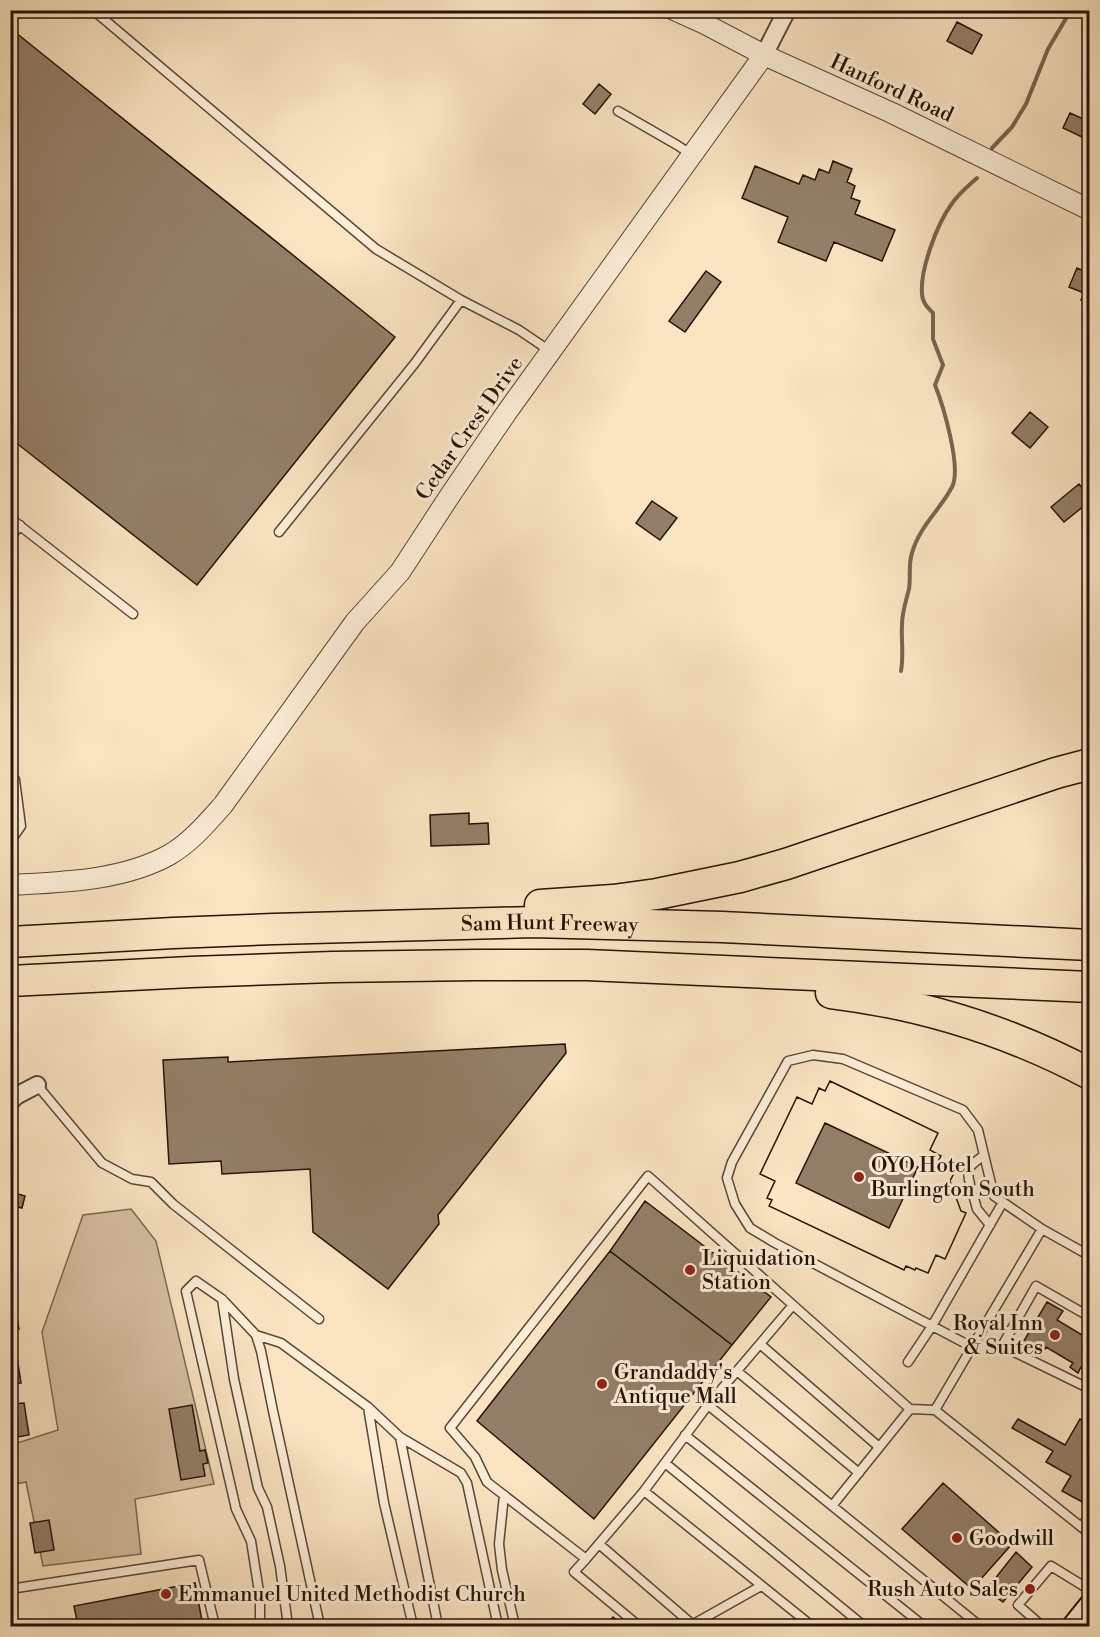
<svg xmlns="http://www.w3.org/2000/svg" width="1100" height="1637" font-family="'Libre Bodoni',serif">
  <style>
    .green { fill: #d6c0a2; stroke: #7d6954; stroke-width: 1.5 }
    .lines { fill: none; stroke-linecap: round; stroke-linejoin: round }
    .stream { stroke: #796550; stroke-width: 4 }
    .building { fill: #937f68; stroke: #241206; stroke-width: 1.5; fill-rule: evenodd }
    .service-casing { stroke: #5a4635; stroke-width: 11 }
    .minor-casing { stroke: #5a4635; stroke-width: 20 }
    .tertiary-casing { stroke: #5a4635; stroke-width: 22 }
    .secondary-casing { stroke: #241206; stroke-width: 26 }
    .motorway-casing { stroke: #241206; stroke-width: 33 }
    .service { stroke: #fcedd7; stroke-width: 8 }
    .minor { stroke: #fcedd7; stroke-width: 16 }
    .tertiary { stroke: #fcedd7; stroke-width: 20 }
    .secondary { stroke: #fcedd7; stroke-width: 22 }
    .motorway { stroke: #fae4c2; stroke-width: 30 }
    .poi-dot { fill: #8f2418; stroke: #fcedd7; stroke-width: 2 }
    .labels { text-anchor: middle; stroke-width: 6; stroke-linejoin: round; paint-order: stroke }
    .street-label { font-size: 21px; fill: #241206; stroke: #fcedd7 }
    .poi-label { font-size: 21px; fill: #241206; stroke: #fcedd7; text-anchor: start }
  </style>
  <rect width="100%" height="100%" fill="#fae4c2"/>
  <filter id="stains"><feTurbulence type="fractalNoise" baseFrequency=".00333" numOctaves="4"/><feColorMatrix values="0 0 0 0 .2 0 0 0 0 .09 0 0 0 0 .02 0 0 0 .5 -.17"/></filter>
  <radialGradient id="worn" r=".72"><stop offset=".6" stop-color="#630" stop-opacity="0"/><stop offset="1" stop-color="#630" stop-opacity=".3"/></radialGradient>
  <path class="green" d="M131,1209l25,32 58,243 -79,15 6,55 -98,12 -17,-84 -15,3v-40l47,-15 -16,-98 41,-117z"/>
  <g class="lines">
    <path class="stream" d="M992,148l20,-21 14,-23 22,-55 23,-39
      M901,671c3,-16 0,-31 1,-46 0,-13 4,-24 7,-36 2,-12 -1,-24 3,-36 7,-26 28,-43 40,-66 10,-19 -9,-82 -17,-102l8,-20 -10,-26v-26c-6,-6 -11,-11 -11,-20 -2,-23 15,-69 29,-88 6,-10 17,-19 26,-27"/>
  </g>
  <path class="building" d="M957,22l25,13 -10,19 -25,-13z
    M10,28l385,309 -198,248 -187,-147z
    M599,84l12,10 -16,20 -12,-10z
    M1070,113l20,9v4l-6,12 -21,-10z
    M833,161l19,8 -5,13 8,4 -4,12 9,3 -5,13 40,16 -13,31 -48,-19 -8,19 -48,-19 10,-25 -46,-19 13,-32 44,18 4,-9 12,5 4,-11 10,4z
    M1077,268l13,6 -1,29 -8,-3 3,-7 -15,-6z
    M706,271l15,11 -36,50 -16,-11z
    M1030,412l18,15 -18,21 -18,-15z
    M1079,484l11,13v4l-26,21 -13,-15z
    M652,501l25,17 -17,22 -24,-17z
    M469,813v11l19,-1 1,21 -58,2 -1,-31z
    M565,1044l1,9 -128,162 1,9 -51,65 -75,-57 -3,-63 -88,5 -1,-13 -52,3 -6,-104 65,-3v5z
    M830,1081l108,52 -8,17 11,6 -5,9 18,8 -4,8 11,30 5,2 -21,46 -9,-4 -8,18 -12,-5 -1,2 -9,-4 -2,4 -135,-64 3,-6 -5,-2 8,-17 -15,-7 37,-77 15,7 7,-16 6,3zM825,1123l93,44 -29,61 -93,-45z
    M830,1081l108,52 -8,17 11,6 -5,9 18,8 -4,8 11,30 5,2 -21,46 -9,-4 -8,18 -12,-5 -1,2 -9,-4 -2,4 -135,-64 3,-6 -5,-2 8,-17 -15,-7 37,-77 15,7 7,-16 6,3z
    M10,1179l4,1 -3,12 14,4 -3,12 -12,-3z
    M645,1201l126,96 -39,48 -122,-94z
    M610,1251l122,94 -138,174 -117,-98z
    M1047,1302l16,9 -6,9 30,18 3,-5v39l-9,-5 -3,6 -8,-6 3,-4 -27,-16 -5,9 -19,-12z
    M10,1306l2,7h4l3,16 -9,1z
    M10,1350h6l5,33 -11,2z
    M24,1403l5,32 -18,3 -1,-34z
    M192,1405l8,46 5,-1 3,13 -5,1 2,12 -24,4 -12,-71z
    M1018,1419l47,26 15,-26 10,6v73l-4,6 -24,-13 9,-15 -25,-14 7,-11 -41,-23z
    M943,1483l69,61 -40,45 -70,-60z
    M49,1520l5,30 -19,3 -5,-30z
    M1016,1552l16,15 -29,35 -17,-12z
    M195,1583l8,43h-125l-4,-20z
    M613,1617l11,8 -1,1h-17z"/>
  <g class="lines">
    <defs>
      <path id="service" d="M93,10l283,239 85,51 58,30 31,21
        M618,111l59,34 15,10
        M10,518l123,96
        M279,532l136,-169 46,-63
        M10,538l10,-13
        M10,779l5,1 6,46 -7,10 -4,2
        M37,1085l65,78 30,16 19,3 22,22 146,115
        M648,1176l145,129 -85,100 -64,86 -58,68 -99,-77 -12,-25 -25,-29z
        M970,1184c-5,-18 1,-18 14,-29
        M974,1198l3,11 13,16
        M1090,1256l-48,-27 -48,-33 -16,-66 -15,-20 -120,-51 -30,-4 -25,6 -56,101 -5,16 8,26 15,24 25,15 197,104 -37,63 155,124
        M222,1299l12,80 24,109 9,19 13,59 8,60
        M793,1305l117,104 25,1
        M1090,1317l-54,-31 -34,60 88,43
        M256,1335l5,16 12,60 47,215
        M760,1344l119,103
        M972,1347l70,-118
        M908,1362l24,-36 71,-124
        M737,1371l122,102
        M708,1405l272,221
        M368,1407l16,96 29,123
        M685,1435l239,191
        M400,1437l38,189
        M665,1463l199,163
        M644,1491l168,135
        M504,1495l-5,49 3,26 13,56
        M832,1506l78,-97
        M1081,1527l9,-12
        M599,1544l94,81
        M586,1559l-12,13 65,54
        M10,1589l189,-29 16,66
        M260,1626v-28l-9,-57 -15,-32 -50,-218 10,-10 26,18 34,36 25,8 87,64 32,30 61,36 6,10 31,143
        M690,1626l71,-40
        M1042,1626l-24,-21 33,-39 39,24"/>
      <path id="minor" d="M764,55l23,-45
        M10,1102l6,-6 21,-11"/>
      <path id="tertiary" d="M674,10l31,14 59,31 128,58 198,97
        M10,885c52,-3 112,-4 159,-30 21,-12 38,-32 54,-50l132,-183 45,-50 49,-75 58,-85 257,-357"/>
      <path id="secondary" d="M1074,1626l16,-20"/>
      <g id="motorway">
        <path d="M540,905l73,-5 44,-6 83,-17 46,-13 270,-91 34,-9"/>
        <path id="s1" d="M10,942l163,-9 101,-4 259,-7 189,5 368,18"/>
        <path d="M10,981l181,-9 142,-5 143,-2h111l503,22"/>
        <path d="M831,993c90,11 178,38 259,81"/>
      </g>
    </defs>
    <use href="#service" class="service-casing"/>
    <use href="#minor" class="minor-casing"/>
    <use href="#tertiary" class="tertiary-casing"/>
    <use href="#secondary" class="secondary-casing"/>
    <use href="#motorway" class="motorway-casing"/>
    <use href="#service" class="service"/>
    <use href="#minor" class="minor"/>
    <use href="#tertiary" class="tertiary"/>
    <use href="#secondary" class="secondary"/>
    <use href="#motorway" class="motorway"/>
  </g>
  <g class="poi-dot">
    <circle cx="859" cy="1177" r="6"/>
    <circle cx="690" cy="1270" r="6"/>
    <circle cx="1055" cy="1335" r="6"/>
    <circle cx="602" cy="1384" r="6"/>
    <circle cx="957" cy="1538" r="6"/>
    <circle cx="1030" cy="1589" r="6"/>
    <circle cx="166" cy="1594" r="6"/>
  </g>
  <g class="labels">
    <g class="street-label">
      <text transform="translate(892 88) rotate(25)" y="7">Hanford Road</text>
      <text transform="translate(469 428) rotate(-55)" y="7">Cedar Crest Drive</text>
      <text dy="7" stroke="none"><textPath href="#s1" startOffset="540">Sam Hunt Freeway</textPath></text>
    </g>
    <g class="poi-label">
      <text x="871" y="1172">OYO Hotel<tspan x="871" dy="24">Burlington South</tspan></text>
      <text x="702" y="1265">Liquidation<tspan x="702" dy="24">Station</tspan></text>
      <text x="1043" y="1330" text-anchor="end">Royal Inn<tspan x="1043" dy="24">&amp; Suites</tspan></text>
      <text x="614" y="1379">Grandaddy's<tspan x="614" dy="24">Antique Mall</tspan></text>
      <text x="969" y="1545">Goodwill</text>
      <text x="1018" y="1596" text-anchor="end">Rush Auto Sales</text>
      <text x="178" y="1601">Emmanuel United Methodist Church</text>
    </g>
  </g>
  <rect width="1100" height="1637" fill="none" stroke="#fae4c2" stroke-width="36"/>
  <rect x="12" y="12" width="1076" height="1613" fill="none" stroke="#241206" stroke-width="3"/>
  <rect x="18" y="18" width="1064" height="1601" fill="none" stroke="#241206" stroke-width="1.5"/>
  <rect width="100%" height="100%" filter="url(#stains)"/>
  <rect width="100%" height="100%" fill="url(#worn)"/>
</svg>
